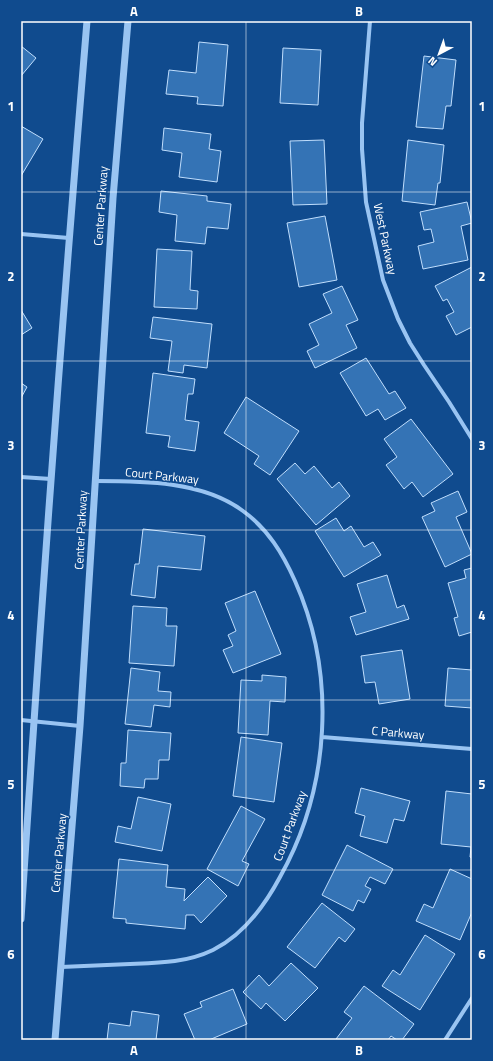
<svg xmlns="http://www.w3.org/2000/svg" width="493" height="1061" font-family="'Titillium Web',sans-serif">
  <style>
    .building { fill: #3473b5; stroke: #c0defd }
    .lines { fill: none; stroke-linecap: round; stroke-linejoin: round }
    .minor { stroke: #99c4f2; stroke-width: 4 }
    .tertiary { stroke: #99c4f2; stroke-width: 7 }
    .grid { fill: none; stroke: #fff; stroke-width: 1; stroke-opacity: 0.55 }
    .labels { text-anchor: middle; stroke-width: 3; stroke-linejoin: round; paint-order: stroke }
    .street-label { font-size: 12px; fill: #fff; stroke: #104b8e }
    .neatline { fill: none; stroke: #fff; stroke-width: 1.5 }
    .grid-label { font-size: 13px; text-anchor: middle; font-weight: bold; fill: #fff }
  </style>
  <rect width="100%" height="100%" fill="#104b8e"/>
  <path class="building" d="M199,42l29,3 -5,61 -26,-2 1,-7 -32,-3 3,-24 27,3z
    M21,46l15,12 -15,18z
    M283,48l38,2 -3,55 -38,-2z
    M424,56l32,4 -5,46h-5l-3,23 -27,-2z
    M21,126l22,13 -22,37z
    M164,128l47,6 -2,15 12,2 -4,31 -38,-5 3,-24 -20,-3z
    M324,140l3,64 -34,1 -3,-64z
    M408,140l36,5 -4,38h-2l-3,22 -33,-4z
    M161,191l46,5v5l24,3 -3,25 -21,-2 -2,17 -30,-3 2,-26 -18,-3z
    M467,202l5,21 -11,3 7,34 -45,9 -5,-23 16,-4 -3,-13 -7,1 -4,-18z
    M325,216l12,64 -38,7 -12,-64z
    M157,249l35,2 -2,39 8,1 -1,18 -43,-2z
    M472,267v60l-16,8 -10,-19 8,-4 -7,-13 -4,2 -8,-15z
    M342,286l16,34 -12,5 11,23 -42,20 -8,-17 12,-6 -10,-21 23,-11 -9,-19z
    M21,310l11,18 -11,7z
    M153,317l59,7 -5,44 -23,-3 -1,8 -15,-2 4,-30 -22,-3z
    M366,358l23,36 6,-3 11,17 -21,12 -7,-11 -12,7 -26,-43z
    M153,373l42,6 -2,15h-5l-3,26 14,2 -4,29 -27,-4 2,-11 -24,-3z
    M21,383l6,4 -6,11z
    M246,397l53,34 -29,44 -16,-11 5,-8 -35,-23z
    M411,419l42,55 -30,23 -11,-15 -8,7 -18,-24 11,-8 -13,-18z
    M295,463l10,11 9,-8 18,22 7,-6 11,14 -34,29 -39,-46z
    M458,491l9,21 -11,5 16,37 -27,13 -23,-50 13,-6 -4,-8z
    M336,518l8,13 7,-5 13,21 9,-5 8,13 -37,22 -29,-46z
    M143,529l62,7 -4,34 -43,-4 -3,32 -24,-3 4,-31h4z
    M472,568v64l-13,4 -5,-18 4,-1 -10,-34 18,-5 -2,-8z
    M387,575l10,33 7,-3 5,14 -53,16 -6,-18 16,-5 -9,-28z
    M255,591l26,63 -48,19 -10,-23 10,-4 -5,-11 8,-4 -11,-28z
    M133,606l34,2 -1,18h11l-3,40 -45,-3z
    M402,650l8,49 -31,5 -4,-22 -10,1 -4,-27z
    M131,668l29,4 -2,19 13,1 -1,15 -16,-2 -3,22 -26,-3z
    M448,668l24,2v38l-27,-2z
    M262,675l24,2 -1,25 -15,-1 -2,34 -30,-2 3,-53 21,1z
    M128,730l43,3 -2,27h-10l-1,19h-13l-1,9 -24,-2 1,-23h5z
    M241,737l41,6 -8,59 -41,-6z
    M361,788l49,13 -6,20 -10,-2 -7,24 -27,-7 5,-20 -10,-3z
    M446,791l26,3v64l-2,-1 1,-10 -30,-3z
    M138,797l33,7 -9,47 -47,-9 3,-16 13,3z
    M241,806l24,13 -23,42 7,3 -11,22 -31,-17z
    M347,845l46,24 -8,15 -15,-7 -5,9 6,3 -7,14 -6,-3 -5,11 -31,-16z
    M119,859l49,6 -2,22 19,2 -1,12 24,-24 19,19 -26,27 -7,-8h-8l-1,14 -59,-6v-4l-13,-1z
    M450,869l22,10v33l-12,28 -44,-19 8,-17 9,4z
    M322,903l33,26 -10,13 -6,-5 -24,31 -28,-21z
    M425,935l30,19 -35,56 -38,-24 11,-16 7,5z
    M291,963l27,25 -33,33 -19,-18 -5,6 -18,-17 16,-17 10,11z
    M364,986l50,38 -12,16h-5l-6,-4 -3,4h-50l-2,-1 16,-21 -8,-6z
    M233,989l14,35 -38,16h-14l-11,-26 18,-7 -2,-5z
    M132,1011l27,4 -3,25h-49l2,-17 21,3z"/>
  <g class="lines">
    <path class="minor" d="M370,21l-8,102v26l4,53 17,78 15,39 12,24 14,22 25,37 23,37
      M21,234l48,4
      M21,477l30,2
      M21,720l59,6
      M322,737l150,12
      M61,967c23,-1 46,-2 69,-3 28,-1 56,-1 83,-14 30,-15 51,-43 67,-73 50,-89 57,-202 15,-296 -12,-27 -27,-52 -52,-70 -40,-30 -100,-30 -148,-30
      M445,1040l27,-42"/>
    <path class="tertiary" d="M21,919c19,-299 41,-599 66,-898
      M55,1040l25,-314 33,-528 15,-177"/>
  </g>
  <path class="grid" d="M246,21v1019M21,192h451M21,361h451M21,530h451M21,700h451M21,870h451"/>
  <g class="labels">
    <g class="street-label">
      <text transform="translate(101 206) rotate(-86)" y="4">Center Parkway</text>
      <text transform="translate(385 239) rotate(78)" y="4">West Parkway</text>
      <text transform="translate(162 476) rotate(6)" y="4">Court Parkway</text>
      <text transform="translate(81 530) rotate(-87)" y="4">Center Parkway</text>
      <text transform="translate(398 733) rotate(5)" y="4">C Parkway</text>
      <text transform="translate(290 826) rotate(-70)" y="4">Court Parkway</text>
      <text transform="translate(59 853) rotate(-85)" y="4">Center Parkway</text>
    </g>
  </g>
  <rect width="493" height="1061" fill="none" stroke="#104b8e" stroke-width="44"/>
  <g transform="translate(439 54) rotate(221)" stroke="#104b8e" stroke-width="3" paint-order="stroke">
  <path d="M0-3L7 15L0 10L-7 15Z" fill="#ffffff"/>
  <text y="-6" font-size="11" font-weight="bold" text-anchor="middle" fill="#ffffff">N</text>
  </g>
  <rect x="22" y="22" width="449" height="1017" class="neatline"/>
  <g class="grid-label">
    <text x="134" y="16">A</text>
    <text x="359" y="16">B</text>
    <text x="11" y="111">1</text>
    <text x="482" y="111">1</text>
    <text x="11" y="281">2</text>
    <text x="482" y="281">2</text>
    <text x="11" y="450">3</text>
    <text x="482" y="450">3</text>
    <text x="11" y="620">4</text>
    <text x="482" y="620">4</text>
    <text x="11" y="789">5</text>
    <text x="482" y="789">5</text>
    <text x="11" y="959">6</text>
    <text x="482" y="959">6</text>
    <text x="134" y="1055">A</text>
    <text x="359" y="1055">B</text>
  </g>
</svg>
